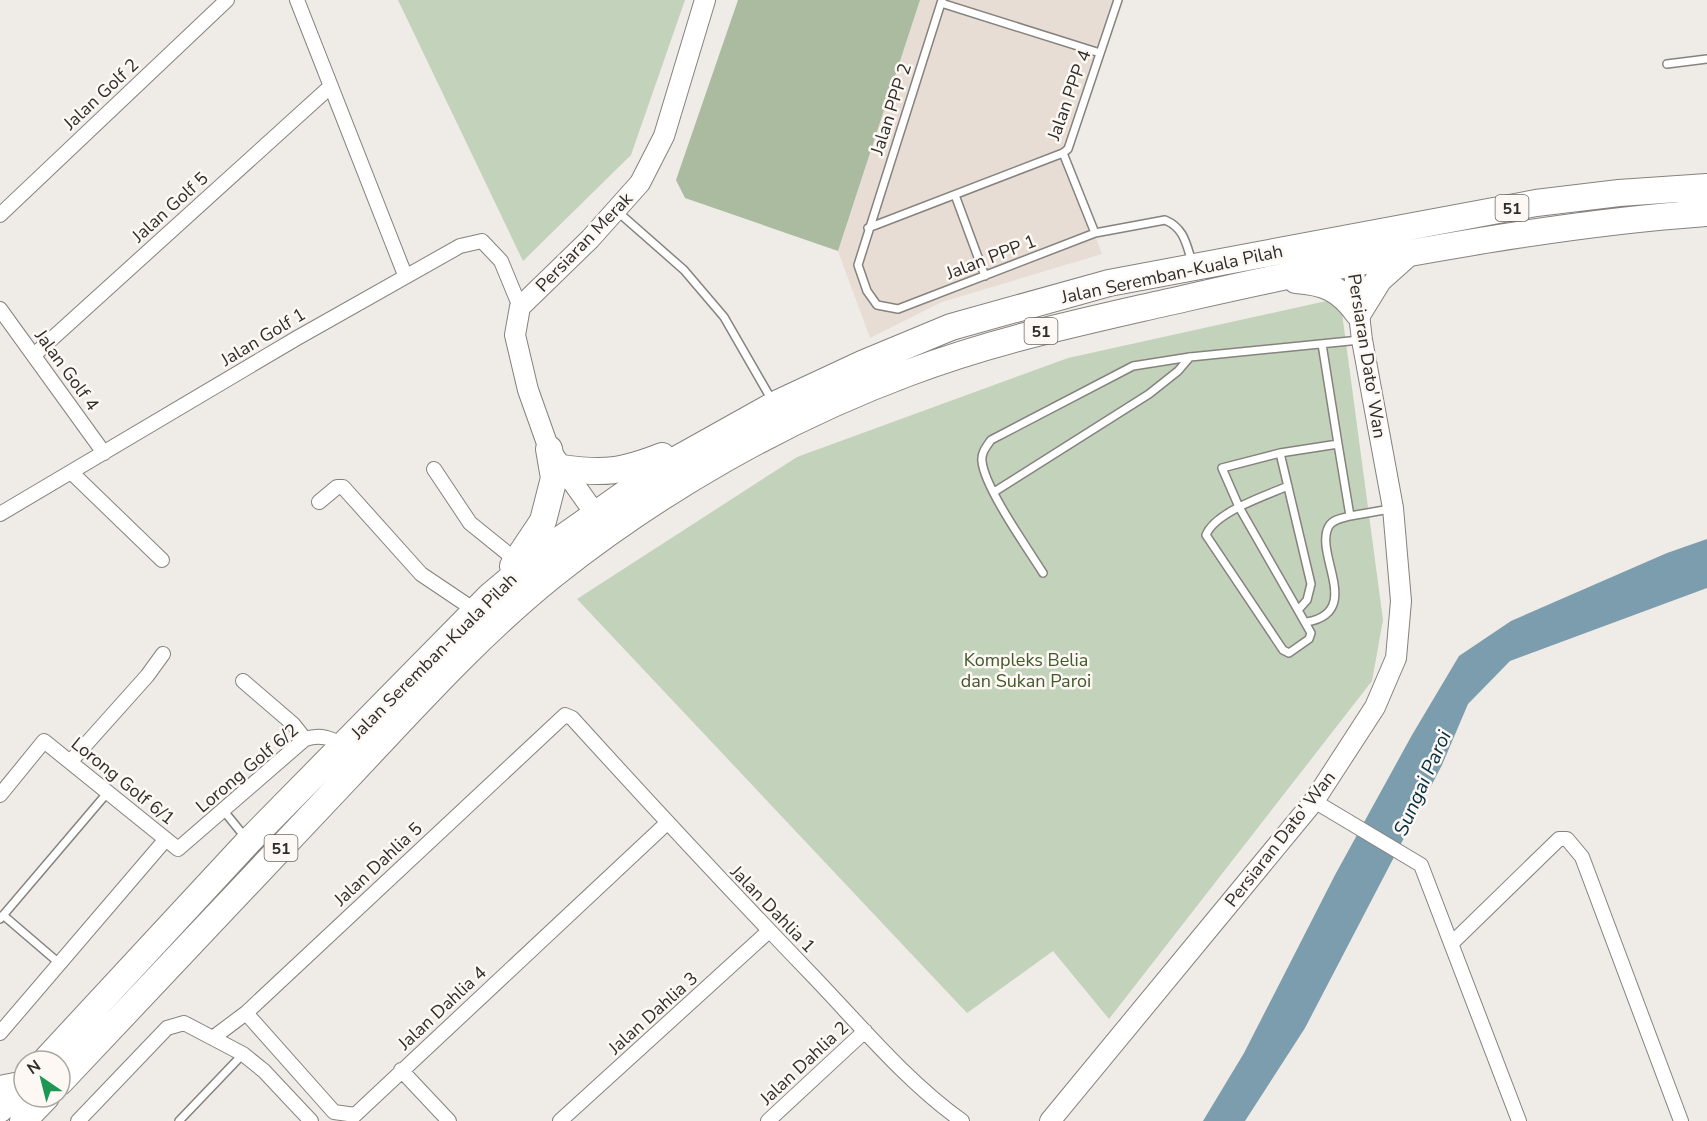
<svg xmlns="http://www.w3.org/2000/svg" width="1707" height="1121" font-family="'Nunito Sans',sans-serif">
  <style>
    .built { fill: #e7ddd4 }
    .green { fill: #c3d2ba }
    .forest { fill: #aabb9f }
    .water { fill: #7c9dad }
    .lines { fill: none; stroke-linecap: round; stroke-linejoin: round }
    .lane-casing { stroke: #86827e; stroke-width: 10 }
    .street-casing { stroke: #86827e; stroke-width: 16 }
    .secondary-casing { stroke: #86827e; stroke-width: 22 }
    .highway-casing { stroke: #86827e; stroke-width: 28 }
    .lane { stroke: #fff; stroke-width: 7 }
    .street { stroke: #fff; stroke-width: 14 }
    .secondary { stroke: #fff; stroke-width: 20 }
    .highway { stroke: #fff; stroke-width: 26 }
    .labels { text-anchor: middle; stroke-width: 5; stroke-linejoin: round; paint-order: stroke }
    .shield { fill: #fdf8f3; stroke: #6d6b68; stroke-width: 1.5 }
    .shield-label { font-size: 16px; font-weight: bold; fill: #2f2e2c }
    .street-label { font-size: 18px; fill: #2f2e2c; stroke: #fdf8f3 }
    .park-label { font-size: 18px; fill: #41592d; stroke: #fdf8f3 }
    .water-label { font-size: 20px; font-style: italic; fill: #002e41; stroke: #fdf8f3 }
  </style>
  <rect width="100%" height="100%" fill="#efebe6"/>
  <path class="built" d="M920,0h198l-54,150 38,104 -160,48 -72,36 -32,-87z"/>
  <path class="green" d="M398,0h287l-54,155 -108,106z
    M1340,298l43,322 -11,61 -263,338 -56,-68 -86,62 -390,-414 220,-142 271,-99z"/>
  <path class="forest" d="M738,0h182l-82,251 -153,-53 -9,-18z"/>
  <path class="water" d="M1707,539v49l-197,73 -42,43 -26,61 -137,263 -60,93h-42l41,-68 91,-178 77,-140 47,-79 52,-35 156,-68z"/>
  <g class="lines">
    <defs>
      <path id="lane" d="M942,0l-84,265 9,26 10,14 21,4 197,-76 70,-13c19,8 21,23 27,42
        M941,3l159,50
        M1667,64l40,-5
        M955,195l30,81
        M618,212l66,58 40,47 49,85
        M868,228l195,-75
        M1095,233l-32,-80 5,-4 50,-149
        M1338,444l12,72 40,-7
        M1280,453l31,131 -4,16 -8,9
        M1288,486c-23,10 -73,26 -82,49l77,115 6,3 20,-14 2,-6 -72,-126 -17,-39 58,-15 58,-9 -16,-100
        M994,492l155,-98 29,-23 12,-14
        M1043,573c-15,-24 -59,-86 -61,-112 -1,-8 4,-14 9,-21l142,-74 57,-9 170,-17
        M1307,622c57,-10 6,-69 22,-96 4,-7 14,-8 21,-10
        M223,810l22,27
        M3,915l56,48
        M0,919l108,-127
        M179,1121l64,-67"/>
      <path id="street" d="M297,0l108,275
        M0,215l227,-215
        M0,309l104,144
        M34,355l297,-269
        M434,469l36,54 47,38
        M71,472l91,88
        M319,502l18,-15h6l78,87 55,37
        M0,514l297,-176 163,-92 22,-5 19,20 19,46
        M243,681l50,43 12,15
        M71,761l76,-85 16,-22
        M0,795l44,-54 134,108 127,-110c16,-5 25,-1 38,6
        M1314,801l107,64 98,256
        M1452,943l107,-104h8l15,18 99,264
        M246,1013l88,99 21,3 312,-292
        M0,1033l166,-194
        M214,1037l32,-24 319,-298 7,3c79,87 159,173 240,257 48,50 94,106 150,146
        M401,1070l48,51
        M0,1083l24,-5
        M78,1121l89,-93 17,-5 59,31 21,17 47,50
        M560,1121l209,-190
        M768,1121l97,-90"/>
      <path id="secondary" d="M604,526l-55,-77 -21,-59 -13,-55 5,-28 70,-68 50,-56 24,-47 41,-136
        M1050,1121l264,-320 61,-94 21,-49 5,-57 -8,-93 -31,-168 -9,-77"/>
      <path id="highway" d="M1296,280c29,2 45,9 62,33l21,-34 28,-25
        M561,468c44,6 60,4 101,-12
        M513,566l30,-45 11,-43 -5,-29
        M45,1061l203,-219 241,-245 52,-44 122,-86 111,-62 88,-41 89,-37 158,-44 427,-80 83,-10 88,-6
        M60,1082c96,-101 192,-202 287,-304 66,-70 132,-144 207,-204 106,-84 228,-154 354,-201 76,-29 155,-47 234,-65 63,-14 126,-29 190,-41 125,-23 248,-45 375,-54
        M0,1109l24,-25
        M23,1121l23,-24"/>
    </defs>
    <use href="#lane" class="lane-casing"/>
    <use href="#street" class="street-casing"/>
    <use href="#secondary" class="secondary-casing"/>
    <use href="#highway" class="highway-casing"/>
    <use href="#lane" class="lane"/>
    <use href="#street" class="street"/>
    <use href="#secondary" class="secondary"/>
    <use href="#highway" class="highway"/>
  </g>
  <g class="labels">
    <g class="shield">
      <rect x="1495.5" y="195" width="33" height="26" rx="4.5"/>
      <rect x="1024.5" y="318" width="33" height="26" rx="4.5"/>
      <rect x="264.5" y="835" width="33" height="26" rx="4.5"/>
    </g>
    <g class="shield-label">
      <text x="1512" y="214">51</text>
      <text x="1041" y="337">51</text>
      <text x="281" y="854">51</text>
    </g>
    <g class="street-label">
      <text transform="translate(101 94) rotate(-43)" y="6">Jalan Golf 2</text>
      <text transform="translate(1069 95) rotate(-70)" y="6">Jalan PPP 4</text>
      <text transform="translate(891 109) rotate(-72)" y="6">Jalan PPP 2</text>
      <text transform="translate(170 207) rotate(-42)" y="6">Jalan Golf 5</text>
      <text transform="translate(584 242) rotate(-46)" y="6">Persiaran Merak</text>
      <text transform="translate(991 257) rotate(-21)" y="6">Jalan PPP 1</text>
      <text transform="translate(1172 274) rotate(-12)" y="6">Jalan Seremban-Kuala Pilah</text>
      <text transform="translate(263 337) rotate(-31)" y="6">Jalan Golf 1</text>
      <text transform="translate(1367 356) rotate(81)" y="6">Persiaran Dato' Wan</text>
      <text transform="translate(67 370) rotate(54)" y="6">Jalan Golf 4</text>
      <text transform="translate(434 656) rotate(-45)" y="6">Jalan Seremban-Kuala Pilah</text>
      <text transform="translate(247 768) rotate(-40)" y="6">Lorong Golf 6/2</text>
      <text transform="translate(123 781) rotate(39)" y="6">Lorong Golf 6/1</text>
      <text transform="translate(1280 839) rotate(-52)" y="6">Persiaran Dato' Wan</text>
      <text transform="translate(378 864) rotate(-43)" y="6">Jalan Dahlia 5</text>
      <text transform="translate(773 909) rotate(46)" y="6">Jalan Dahlia 1</text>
      <text transform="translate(442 1008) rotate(-43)" y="6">Jalan Dahlia 4</text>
      <text transform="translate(653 1013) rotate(-42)" y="6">Jalan Dahlia 3</text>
      <text transform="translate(804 1063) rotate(-43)" y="6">Jalan Dahlia 2</text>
    </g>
    <g class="park-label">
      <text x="1026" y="666">Kompleks Belia<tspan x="1026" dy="21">dan Sukan Paroi</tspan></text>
    </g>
    <g class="water-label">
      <text transform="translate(1422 783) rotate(-66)" y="7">Sungai Paroi</text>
    </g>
  </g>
  <g transform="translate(42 1079) rotate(325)"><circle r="28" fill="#fdf8f3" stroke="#aba7a3" stroke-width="1.5"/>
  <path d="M0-4.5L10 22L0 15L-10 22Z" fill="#1d9754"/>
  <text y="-9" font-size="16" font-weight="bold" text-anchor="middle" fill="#2f2e2c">N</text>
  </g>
</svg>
